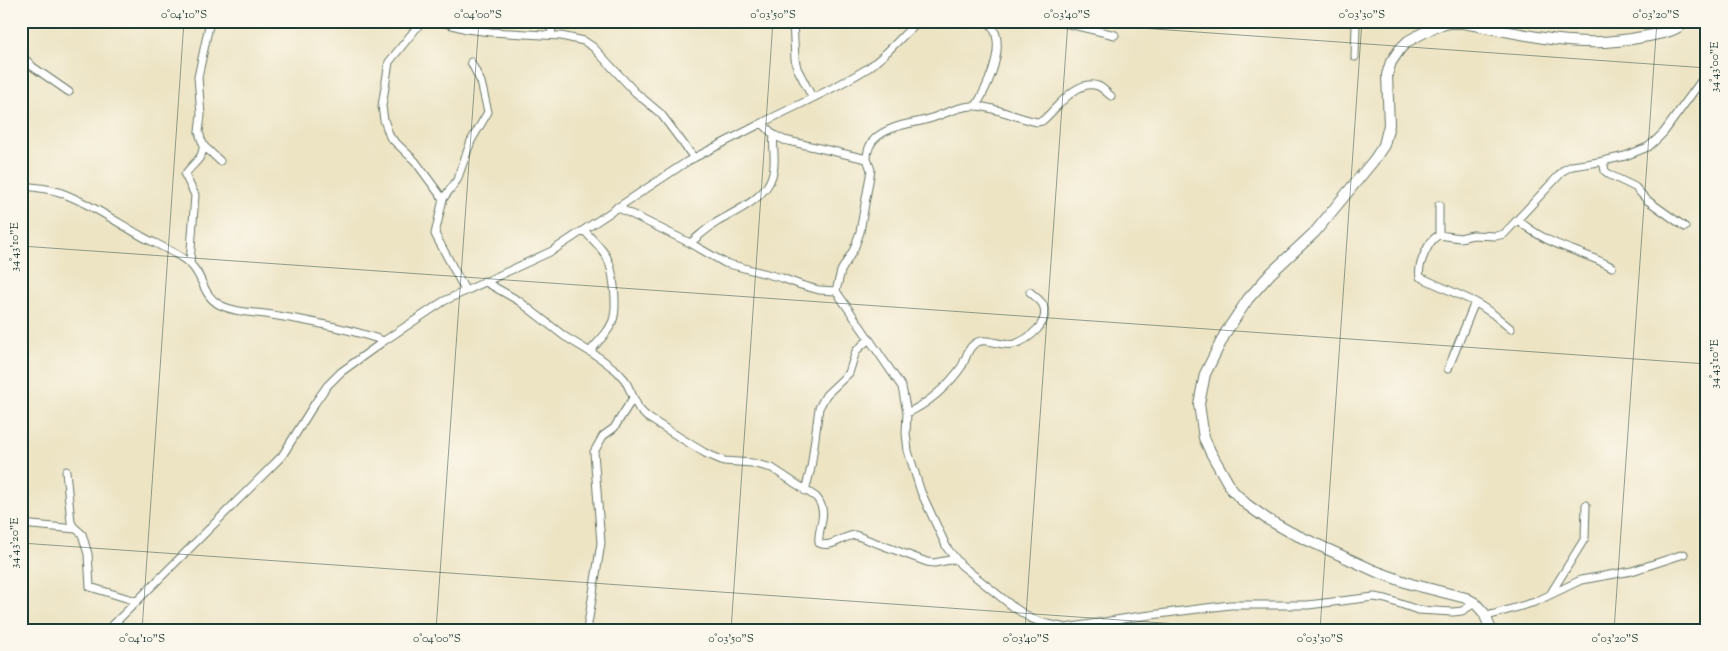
<svg xmlns="http://www.w3.org/2000/svg" width="1728" height="651" font-family="'Sorts Mill Goudy',serif">
  <style>
    .lines { fill: none; stroke-linecap: round; stroke-linejoin: round }
    .minor-casing { stroke: #677766; stroke-width: 9 }
    .secondary-casing { stroke: #677766; stroke-width: 12 }
    .minor { stroke: #fff; stroke-width: 7 }
    .secondary { stroke: #fff; stroke-width: 10 }
    .ticks { fill: none; stroke: #1f3d34; stroke-width: 1; stroke-opacity: 0.45 }
    .neatline { fill: none; stroke: #1f3d34; stroke-width: 2 }
    .ticks-label { font-size: 12px; text-anchor: middle; fill: #1f3d34 }
  </style>
  <rect width="100%" height="100%" fill="#fbf7ec"/>
  <filter id="ink" filterUnits="userSpaceOnUse"><feTurbulence type="fractalNoise" baseFrequency=".02" numOctaves="2"/><feDisplacementMap in="SourceGraphic" scale="10" xChannelSelector="R" yChannelSelector="G"/><feConvolveMatrix kernelMatrix="1 2 1 2 8 2 1 2 1" color-interpolation-filters="sRGB"/></filter>
  <filter id="wash" filterUnits="userSpaceOnUse"><feTurbulence type="fractalNoise" baseFrequency=".0096" numOctaves="4" result="noise"/><feDisplacementMap in="SourceGraphic" scale="20" xChannelSelector="R" yChannelSelector="G"/><feGaussianBlur stdDeviation="1.12" result="paint"/><feColorMatrix in="noise" values="0 0 0 0 0 0 0 0 0 0 0 0 0 0 0 0 0 1.4 0 .05"/><feComposite in="paint" operator="in"/></filter>
  <g filter="url(#wash)">
    <rect width="100%" height="100%" fill="#ede4c4"/>
  </g>
  <g filter="url(#ink)">
    <g class="lines">
      <defs>
        <path id="minor" d="M210,21l-12,56 3,38 -2,17 2,7 3,7 16,15
          M422,21l-33,41 -7,44 2,14 6,17 25,24 28,38
          M437,21l29,8 25,3 70,4 23,5 9,6 42,45 26,22 33,44
          M785,21h14
          M1056,21l59,14
          M793,22l2,37 2,9 15,29
          M551,35l2,-14
          M21,55l12,12 36,25
          M1355,57l1,-31 3,-5
          M976,106c10,-17 26,-50 20,-71 -1,-4 -4,-9 -7,-14
          M762,123c35,-18 73,-34 106,-55 19,-13 33,-32 51,-47
          M867,159c0,-9 3,-17 11,-23 14,-11 34,-12 51,-17 16,-5 31,-14 48,-13 21,2 40,12 60,16l5,-1c14,-11 34,-43 56,-35 5,2 9,7 13,10
          M1603,161l2,10 5,4 25,12 12,13 38,27
          M21,186c13,1 26,2 38,6 30,11 56,29 84,45 15,8 33,15 46,26 15,12 12,32 31,42 16,8 35,7 52,10 38,6 76,13 112,26
          M1439,205v30
          M617,207l73,36 35,20 57,15 19,7 18,5 17,1
          M1518,220c31,27 60,29 94,47
          M584,230c7,9 20,19 24,30 4,8 5,17 6,26 4,36 -1,40 -24,65
          M690,243c8,-6 15,-13 24,-19 19,-12 51,-24 58,-48 5,-14 0,-27 2,-41
          M190,263l5,-68 -10,-20c7,-12 20,-16 18,-32
          M484,281l35,20 45,35 36,22 17,13 8,9 14,29 8,8 58,36 19,8 28,2 20,5 44,29c14,16 1,30 3,46 11,6 24,-7 36,-8l72,27 7,1 21,-4
          M465,290l-30,-56 8,-35 14,-19 14,-39 17,-29 -7,-30 -10,-20
          M1511,329l-18,-15 -18,-12 -55,-25c-3,-11 9,-38 19,-42l21,3 13,-3 23,1 8,-2 60,-64 8,-4 27,-4 26,-6 23,-9 8,-7 8,-8 43,-59
          M1448,369l27,-67
          M907,413c21,-9 42,-28 55,-47 4,-7 5,-16 11,-21 12,-11 27,3 41,-1 14,-4 37,-21 29,-39 -2,-5 -9,-9 -13,-13
          M66,471l5,51 2,4 9,8 6,20 2,33 46,14
          M805,491l6,-23 8,-60 7,-13 23,-22 7,-22 13,-12
          M21,524l55,5
          M1551,593l34,-55 1,-33
          M1484,613l7,2 44,-13 46,-22 51,-9 52,-17
          M108,630l174,-174 33,-53 12,-17 14,-14 43,-31 60,-40 108,-50 136,-90 74,-38 12,12 10,5 83,19 4,11 -11,62 -6,17 -13,22 -5,20 66,96 5,26 -1,20 2,18 13,41 26,56 14,17 51,41 18,12 13,5 23,5 69,-11 95,-12h78l66,-8 12,2 32,11 35,2 9,-1 13,-8
          M587,630l14,-87 -7,-91 9,-16 11,-8 19,-30"/>
        <path id="secondary" d="M1491,630l-7,-17 -9,-10 -9,-5 -55,-14 -36,-13 -83,-38 -25,-14 -21,-15 -14,-14 -21,-37 -7,-15 -5,-34 6,-30 21,-42 22,-33 23,-26 44,-41 59,-72 10,-15 5,-20 -2,-50 4,-13 9,-13 8,-8 26,-14 16,-4h13c41,7 82,18 124,19 20,1 41,-2 61,-6 14,-3 27,-4 38,-15"/>
      </defs>
      <use href="#minor" class="minor-casing"/>
      <use href="#secondary" class="secondary-casing"/>
      <use href="#minor" class="minor"/>
      <use href="#secondary" class="secondary"/>
    </g>
  </g>
  <path class="ticks" d="M1041,21l666,47M21,246l1686,118M21,543l1242,87M142,630l42,-609M436,630l43,-609M731,630l42,-609M1025,630l43,-609M1320,630l42,-609M1614,630l43,-609"/>
  <rect width="1728" height="651" fill="none" stroke="#fbf7ec" stroke-width="55"/>
  <rect x="28" y="28" width="1672" height="596" class="neatline"/>
  <g class="ticks-label">
    <text x="184" y="18">0°04'10"S</text>
    <text x="478" y="18">0°04'00"S</text>
    <text x="773" y="18">0°03'50"S</text>
    <text x="1067" y="18">0°03'40"S</text>
    <text x="1362" y="18">0°03'30"S</text>
    <text x="1656" y="18">0°03'20"S</text>
    <text transform="translate(1714 67) rotate(-90)" y="4">34°43'00"E</text>
    <text transform="translate(14 247) rotate(-90)" y="4">34°43'10"E</text>
    <text transform="translate(1714 364) rotate(-90)" y="4">34°43'10"E</text>
    <text transform="translate(14 543) rotate(-90)" y="4">34°43'20"E</text>
    <text x="142" y="642">0°04'10"S</text>
    <text x="437" y="642">0°04'00"S</text>
    <text x="731" y="642">0°03'50"S</text>
    <text x="1026" y="642">0°03'40"S</text>
    <text x="1320" y="642">0°03'30"S</text>
    <text x="1615" y="642">0°03'20"S</text>
  </g>
</svg>
